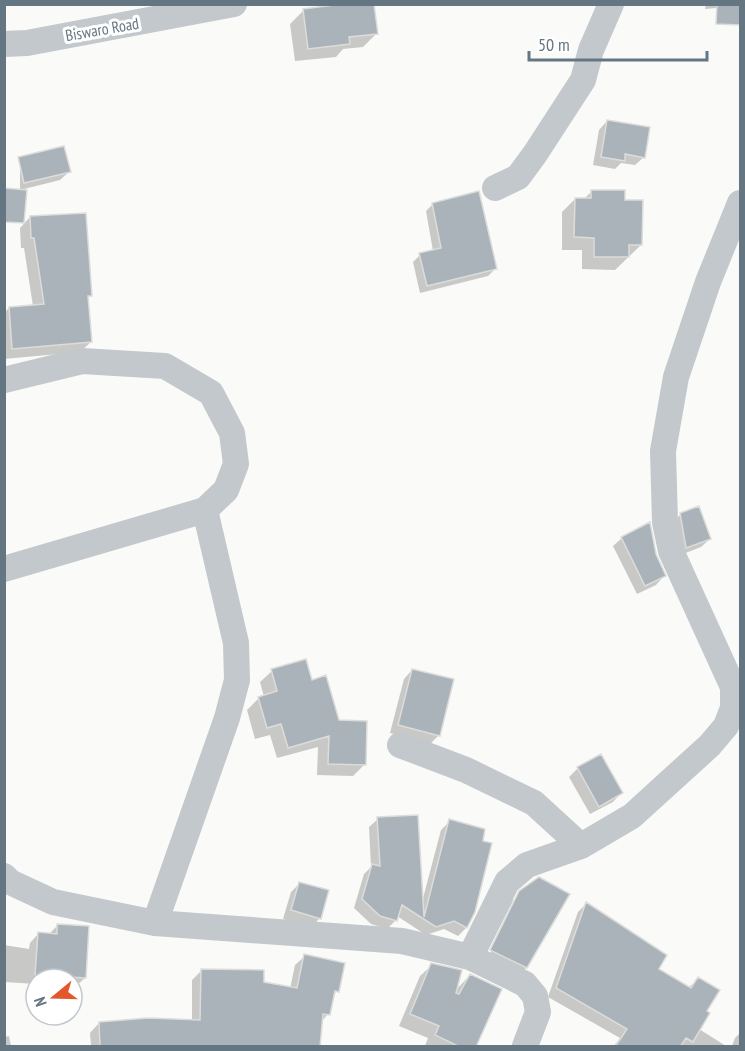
<svg xmlns="http://www.w3.org/2000/svg" width="745" height="1051" font-family="'PT Sans Narrow',sans-serif">
  <style>
    .shadow { fill: #0003 }
    .building { fill: #aab3b9; stroke: #dcdcda; stroke-width: 1.5 }
    .lines { fill: none; stroke-linecap: round; stroke-linejoin: round }
    .minor { stroke: #c3c8cc; stroke-width: 26 }
    .labels { text-anchor: middle; stroke-width: 6; stroke-linejoin: round; paint-order: stroke }
    .street-label { font-size: 16px; fill: #657683; stroke: #fff }
  </style>
  <rect width="100%" height="100%" fill="#fafaf8"/>
  <path class="shadow" d="M706,4h34v2l-35,3z
    M303,11l73,23 -13,13 -20,2 -7,8 -41,4 -5,-37z
    M4,74h2l-2,31z
    M607,121l37,36 -9,8 -14,-2 -6,6 -22,-4 6,-35z
    M28,156l41,16 -9,8 -40,10v-25z
    M591,192l32,9 18,44 -26,25 -33,-1v-19h-20v-38l13,-13h9z
    M433,204l62,65 -7,7 -68,17 -7,-31 7,-7 13,-4 -7,-40z
    M30,217l60,78 -3,3 4,44 -11,10 -76,7v-46l5,-5 24,-2 -9,-58h-3l-1,-20z
    M681,514l29,25 -9,8 -23,9 -6,-33z
    M622,538l33,17 9,21 -8,9 -19,9 -24,-48z
    M412,670l27,65 -9,9 -40,-11 14,-54z
    M272,671l39,10 53,84 -11,11 -36,-1 1,-28 -41,11 -7,-23 -15,4 -8,-29 11,-11 6,-2 -4,-15z
    M578,768l43,25 -8,9 -23,12 -21,-37z
    M378,819l44,83 19,-72 9,-9 16,107 -8,8 -14,-7 -18,6 -29,-19 -1,4 -9,9 -16,-5 -17,-16 10,-34 7,-7 -2,-40z
    M300,883l27,8 -8,28 -8,8 -28,-8 8,-27z
    M519,896l7,72 -13,12 -35,-17 28,-57 8,-7 -29,57 3,2z
    M586,904l71,65 32,18 9,-8 7,32 -6,18 27,17h-112l6,-8 -72,-41 30,-85z
    M58,925l27,53 -9,8h-4v-7h-36v5l-32,-2v-37l25,4 1,-6 8,-9 10,1z
    M305,956l32,35 -5,5 -4,18 -7,8 -2,24h-228l-1,-13 9,-10 93,-1v-42l9,-9 89,18 5,-24z
    M432,965l24,25 14,-15 5,71h-50l3,-8 -29,-12 21,-50z
    M740,1033v13h-8l3,-8z
    M9,1036l2,10h-7v-9z"/>
  <path class="building" d="M342,4h32l4,30 -29,3 1,7 -42,5 -5,-40z
    M717,4h24v21l-25,-1z
    M607,120l43,7 -5,31 -20,-4v7l-24,-4z
    M64,146l7,26 -47,11 -6,-26z
    M4,188l23,2 -3,33 -20,-1z
    M591,190h34v10h18l-1,45h-13v12h-35v-19l-20,-1 1,-39h16z
    M479,191l18,78 -70,17 -8,-33 22,-5 -9,-45z
    M86,213l6,83h-4l4,46 -80,7 -3,-42 35,-3 -10,-66h-3l-1,-22z
    M699,506l12,33 -25,9 -6,-35z
    M650,522l6,32 10,22 -21,10 -24,-49z
    M306,659l6,21 14,-5 13,45 28,1 -1,44 -38,-1 1,-28 -41,12 -7,-24 -14,4 -9,-31 19,-6 -6,-22z
    M412,669l42,10 -14,57 -42,-11z
    M601,754l22,39 -24,14 -22,-40z
    M418,815l6,102 25,-98 36,10 -2,12 9,2 -17,69 -8,16 -13,-7 -18,6 -34,-22 -5,16 -17,-5 -18,-17 10,-35 8,2 -3,-49z
    M539,877l31,17 -43,74 -37,-18 29,-59z
    M299,882l30,8 -8,29 -30,-9z
    M586,902l81,53 -8,14 32,19 7,-11 22,13 -13,21 3,2 -17,29 -7,-4 -6,9h-65l12,-18 -71,-41z
    M57,924l32,2 -3,52 -51,-3 3,-43 19,2z
    M304,954l41,9 -6,29 -4,-1 -5,24 -7,-1 -3,33h-220l-1,-25 49,-4 52,2 1,-51 63,1v12l33,6z
    M431,963l31,7 -6,23 3,1 11,-20 32,15 -26,58h-16l-25,-12 4,-9 -29,-12z"/>
  <g class="lines">
    <path class="minor" d="M4,44l23,-1 207,-39
      M495,188l23,-11 17,-23 48,-74 8,-30 20,-46
      M4,380l78,-19 83,5 46,27 21,40 4,31 -10,26 -21,20 -201,59
      M400,745l66,25 68,33 47,43
      M4,876l6,6 43,20 102,21 247,18 68,16 55,27 10,12 3,16 -13,34
      M155,923l72,-205 10,-38 -1,-37 -31,-133
      M470,957l37,-75 20,-17 54,-19 51,-30 78,-71 16,-19 7,-18v-21l-62,-136 -6,-29 -2,-71 13,-74 32,-95 32,-79"/>
  </g>
  <g class="labels">
    <g class="street-label">
      <text transform="translate(102 29) rotate(-10)" y="6">Biswaro Road</text>
    </g>
  </g>
  <rect width="745" height="1051" fill="none" stroke="#657683" stroke-width="12"/>
  <g transform="translate(54 997) rotate(251)"><circle r="28" fill="#ffffff" stroke="#c1c8cd" stroke-width="1.5"/>
  <path d="M0-4.5L10 22L0 15L-10 22Z" fill="#e4572e"/>
  <text y="-9" font-size="16" font-weight="bold" text-anchor="middle" fill="#657683">N</text>
  </g>
  <path d="M529 51v9h178v-9" fill="none" stroke="#657683" stroke-width="3"/>
  <text x="538" y="51" font-size="18" fill="#657683" stroke="#ffffff" stroke-width="4.5" paint-order="stroke">50 m</text>
</svg>
